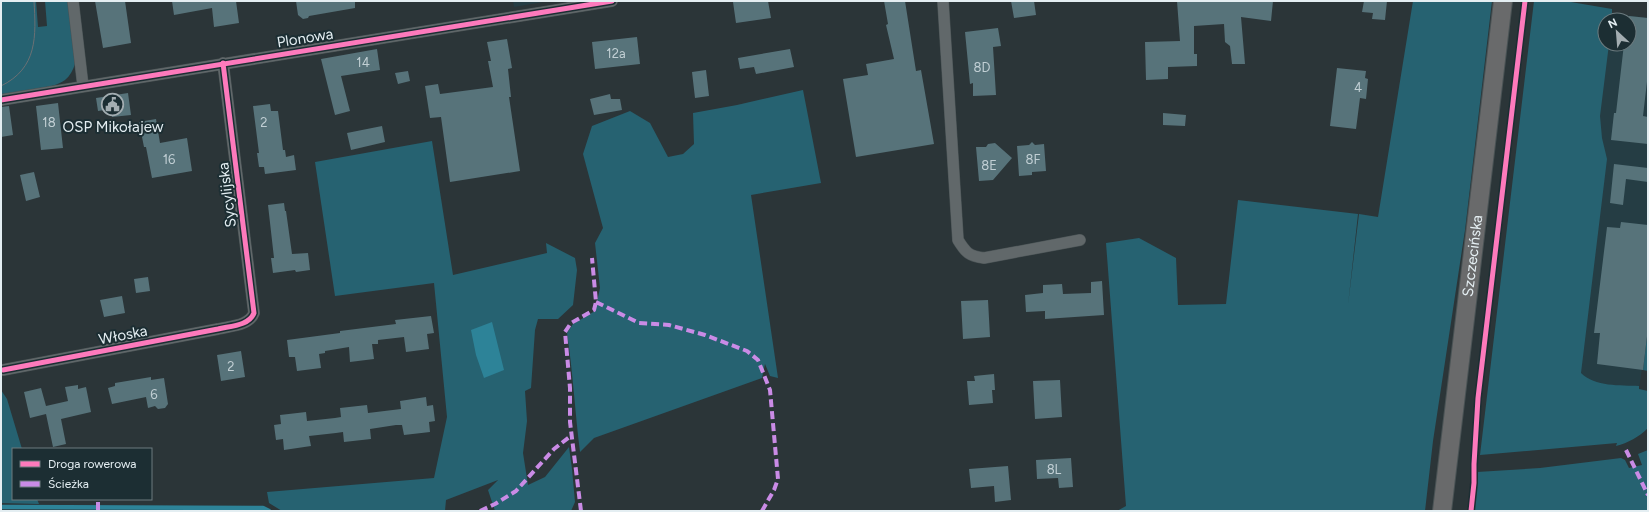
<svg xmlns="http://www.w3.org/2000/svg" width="1649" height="512" font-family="Figtree,sans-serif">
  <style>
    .built { fill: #253d44 }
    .green { fill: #266271 }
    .water { fill: #2d8398 }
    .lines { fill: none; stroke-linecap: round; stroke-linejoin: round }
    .stream { stroke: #2d8398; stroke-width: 4.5 }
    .building { fill: #57737a }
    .street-casing { stroke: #4a5355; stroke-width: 12 }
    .primary-casing { stroke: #4a5355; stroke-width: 20 }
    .street { stroke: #61686a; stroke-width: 11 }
    .primary { stroke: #696a6b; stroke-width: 18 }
    .tram { stroke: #6a7074; stroke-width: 1 }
    .quiet { stroke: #ca8be6; stroke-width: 4; stroke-dasharray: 8 4; stroke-linecap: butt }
    .cycleway-casing { stroke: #1c2e33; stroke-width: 8 }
    .cycleway { stroke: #fd7abc; stroke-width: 5 }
    .labels { text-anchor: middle; stroke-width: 4; stroke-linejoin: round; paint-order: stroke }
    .number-label { font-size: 13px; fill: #c1cfd4 }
    .street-label { font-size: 15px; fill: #e4eef2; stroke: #1c2e33 }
    .poi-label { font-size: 15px; fill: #e4eef2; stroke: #1c2e33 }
  </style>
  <rect width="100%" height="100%" fill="#2b3538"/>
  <path class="built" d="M513,1h36l-35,6z
    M1607,13l41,5v310l-9,61 -72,-8 38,-337h24v-24h-23z"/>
  <path class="green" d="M1,1h35l2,26 9,-1 -2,-25h23l7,63c-2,6 -5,12 -10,16 -11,9 -48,12 -64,15z
    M1413,1h79l-27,229 -32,211 -8,70h-308l9,-5 -20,-263 33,-5 37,20 2,47 48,-1 12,-104 120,14 -10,91 11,-91 19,3z
    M1534,1h31l47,8v11h-7v24h4l-9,72 2,22 5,21 -26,214c14,14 39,12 58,13v3l9,2v37c-9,9 -20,15 -32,18l1,-3 -137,12z
    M803,90l18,93 -70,12 27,183 -8,-2 -5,-12 -3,14 -168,60 -14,14c-5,-40 -7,-79 -13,-119l6,-9 22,-13 5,-23 -5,-45 8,-15 -20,-74 9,-28 38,-15 20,12 18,34 15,-3 11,-10 -1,-31 44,-8z
    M432,141l21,134 94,-22 -1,-10 29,15 2,12 -4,35 -15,14h-20l-3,11 -4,58 -6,3 2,30 -4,32 5,32 17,-8 24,-30 3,22 3,33 -4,9h-76l-7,-21 10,-10 -52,20 -1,11h-163l-13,-8 -2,-11 167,-14 13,-61 -13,-134 -99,13 -20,-134z
    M1648,328v43l-5,-1z
    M1,390l6,9 15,50h-9v50h24l2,5 -38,-1z
    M1648,450v61h-174l3,-23v-16l63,-4 81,-10 4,2 4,8 13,-3 -4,-11z"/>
  <path class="water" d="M492,322l12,48 -20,8 -8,-23 -5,-25z"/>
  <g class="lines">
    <path class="stream" d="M1,507l262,1 6,3"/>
  </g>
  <path class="building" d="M95,1h30l6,42 -28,5z
    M172,1h64l3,22 -25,4 -2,-19 -38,7z
    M296,1h59v7l-46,8 -1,2 -5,1 -5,-4z
    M739,1h29l3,17 -35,5 -3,-21z
    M884,1h21l11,70 5,-1 13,74 -78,13 -13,-78 25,-4 -2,-11 28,-5 -8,-34 2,-1z
    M1011,1h23l2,14 -22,3z
    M1177,1h96l-2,20 -30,-4 4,47h-13l-2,-18 -5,-4 -1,-18 -30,2v28h3v12l-29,1v12l-22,1 -1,-38 35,-1z
    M1364,1h23l-2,19 -13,-1 1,-6 -11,-1z
    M1629,16l19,2v55l-5,43 5,1v27l-37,-4 3,-27h2l8,-69h5z
    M998,28l3,18 -8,1 3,48 -23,1v-13l-3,1 -5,-52z
    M637,37l3,27 -45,5 -3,-27z
    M507,39l5,29 -4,1 3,28h-2l11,74 -70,11 -9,-65 -11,1 -5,-32 13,-2 2,10 53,-7 -5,-26h3l-4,-19z
    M377,49l3,21 -39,6 9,35 -15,4 -14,-56z
    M790,49l4,18 -38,7 -2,-7 -14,2 -2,-11z
    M1337,68l29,3 -1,7 3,1 -2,20 -6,-1 -4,31 -26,-3z
    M706,70l3,26 -14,2 -3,-26z
    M408,71l2,10 -12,3 -3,-11z
    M128,93l3,22 -19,2 -1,-8 -13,2 -2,-13z
    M610,94l1,5h9l2,11 -28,5 -4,-16z
    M58,103l5,45 -22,2 -5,-44z
    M270,104l1,7h7l5,39h2l1,7 8,-2 2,15 -31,4 -1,-7h-5l-2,-14h2l-6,-47z
    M9,106l4,29 -12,2v-30z
    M1163,113l23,2 -1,11 -22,-1z
    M156,119l4,24 27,-5 5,33 -40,7 -6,-31h-2l-5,-25z
    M382,126l3,16 -34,8 -4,-17z
    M1032,142l3,3 9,-1 2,27 -14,1v3l-13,1 -2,-30 12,-1z
    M995,143l17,15 -19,22 -14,1 -3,-34h10l2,-3z
    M1614,164l34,4v14l-22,-3 -3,26 -13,-2z
    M34,172l6,25 -14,4 -6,-26z
    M284,203l1,8h1l6,43 16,-1 2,17 -14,2 -1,-2 -22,3 -2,-15h3l-6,-53z
    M1621,222l27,3v103l-5,42 -46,-6 3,-31h-6l13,-106 13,1z
    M148,277l2,14 -14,2 -2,-14z
    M1102,281l2,34 -59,4v-8l-19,1 -1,-17 18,-2v-8l19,-1 1,10 28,-1v-11z
    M122,296l3,17 -21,4 -4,-17z
    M988,300l2,37 -27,2 -2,-38z
    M431,316l3,17 -7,1 2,15 -23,3 -2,-15 -26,3v4h-6l2,15 -24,3 -1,-15 -24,4v2l-6,1 2,14 -24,3 -2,-14h-6l-2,-17 53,-7v-2l56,-7 -1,-4z
    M241,351l4,26 -24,4 -4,-26z
    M994,374l1,16h-3l1,13 -24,2 -2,-24h8l-1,-5z
    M151,377v3l13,-2 4,26 -3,4 -7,1 -3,-3 -7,2 -2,-11 -34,7 -4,-16 7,-2v-3z
    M1060,380l2,37 -27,2 -2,-38z
    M78,385v4l8,-2 5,25 -30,7 5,25 -13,3 -7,-33 -16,4 -6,-26 17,-4 5,18 22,-5 -3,-14z
    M426,397l1,9 6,-1 2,16 -6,1 1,10 -26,3 -2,-10h-6l-26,4 1,10 -27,3 -1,-10 -7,1 -27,3 2,10 -27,4 -1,-11 -7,1 -2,-15 7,-1 -1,-9 26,-3 1,9 28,-3 6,-1 -1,-9 27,-3 1,8 33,-4 -1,-8z
    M1071,458l2,29 -14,1 -1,-10 -21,1 -1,-19z
    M1008,466l3,34 -16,2 -1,-16 -23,2 -2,-19z"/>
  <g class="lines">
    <defs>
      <path id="street" d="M73,1l10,85
        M943,1l15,239c8,13 11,16 26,18l96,-18
        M1,100l611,-99
        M3,370l215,-41c12,-3 31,-3 36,-16l-31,-250"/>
      <g id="primary">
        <path id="s1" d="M1442,511l61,-510"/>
      </g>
    </defs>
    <use href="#street" class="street-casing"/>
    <use href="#primary" class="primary-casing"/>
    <use href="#street" class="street"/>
    <use href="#primary" class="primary"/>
    <path class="tram" d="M1,86c37,-18 35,-50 33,-85"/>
    <path class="quiet" d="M596,302l43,21 30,2 36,10 42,16 11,9 12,30 8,89 -4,11 -12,21
      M1626,450l22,45
      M98,502v9
      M480,511l15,-7 21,-13 38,-42 18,-14
      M581,511l-11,-89v-34l-5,-56 6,-9 23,-13 2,-8 -4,-44"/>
    <defs>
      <path id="cycleway" d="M1,100l611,-99
        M3,370l215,-41c12,-3 31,-3 36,-16l-31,-250
        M1471,511l3,-28v-19l4,-66 47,-397"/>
    </defs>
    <use href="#cycleway" class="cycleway-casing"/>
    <use href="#cycleway" class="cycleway"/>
  </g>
  <defs>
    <symbol id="civic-ring" viewBox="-11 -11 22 22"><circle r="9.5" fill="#1c2e33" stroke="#a3adb1" stroke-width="1.5"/><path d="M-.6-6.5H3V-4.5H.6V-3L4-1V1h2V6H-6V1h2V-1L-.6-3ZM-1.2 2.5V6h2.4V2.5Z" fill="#a3adb1"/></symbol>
  </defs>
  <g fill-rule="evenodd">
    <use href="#civic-ring" x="100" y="92" width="25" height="25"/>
  </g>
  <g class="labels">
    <g class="number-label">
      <text x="616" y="58">12a</text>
      <text x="363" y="67">14</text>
      <text x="982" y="72">8D</text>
      <text x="1358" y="92">4</text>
      <text x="49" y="127">18</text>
      <text x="264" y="127">2</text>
      <text x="169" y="164">16</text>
      <text x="1033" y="164">8F</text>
      <text x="989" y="170">8E</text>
      <text x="231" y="371">2</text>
      <text x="154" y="399">6</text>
      <text x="1054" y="474">8L</text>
    </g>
    <g class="street-label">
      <text transform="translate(305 38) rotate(-9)" y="5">Plonowa</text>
      <text transform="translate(227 195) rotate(-97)" y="5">Sycylijska</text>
      <text dy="5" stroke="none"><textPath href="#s1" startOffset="257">Szczecińska</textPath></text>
      <text transform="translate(123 335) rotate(-11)" y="5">Włoska</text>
    </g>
    <g class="poi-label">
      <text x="113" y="132">OSP Mikołajew</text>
    </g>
  </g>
  <rect width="1649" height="512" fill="none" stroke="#e4eef2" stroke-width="4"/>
  <rect x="12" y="448" width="140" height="52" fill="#1c2e33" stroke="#6c7b7f"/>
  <rect x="20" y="461" width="20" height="6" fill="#fd7abc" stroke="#6c7b7f"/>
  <text x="48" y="468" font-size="12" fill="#e4eef2">Droga rowerowa</text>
  <rect x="20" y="481" width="20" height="6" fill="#ca8be6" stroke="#6c7b7f"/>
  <text x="48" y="488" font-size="12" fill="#e4eef2">Ścieżka</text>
  <g transform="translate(1617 32) rotate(334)"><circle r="19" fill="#1c2e33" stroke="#6c7b7f"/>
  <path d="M0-3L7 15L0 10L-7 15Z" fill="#a3adb1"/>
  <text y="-6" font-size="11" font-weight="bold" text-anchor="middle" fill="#e4eef2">N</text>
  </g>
</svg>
